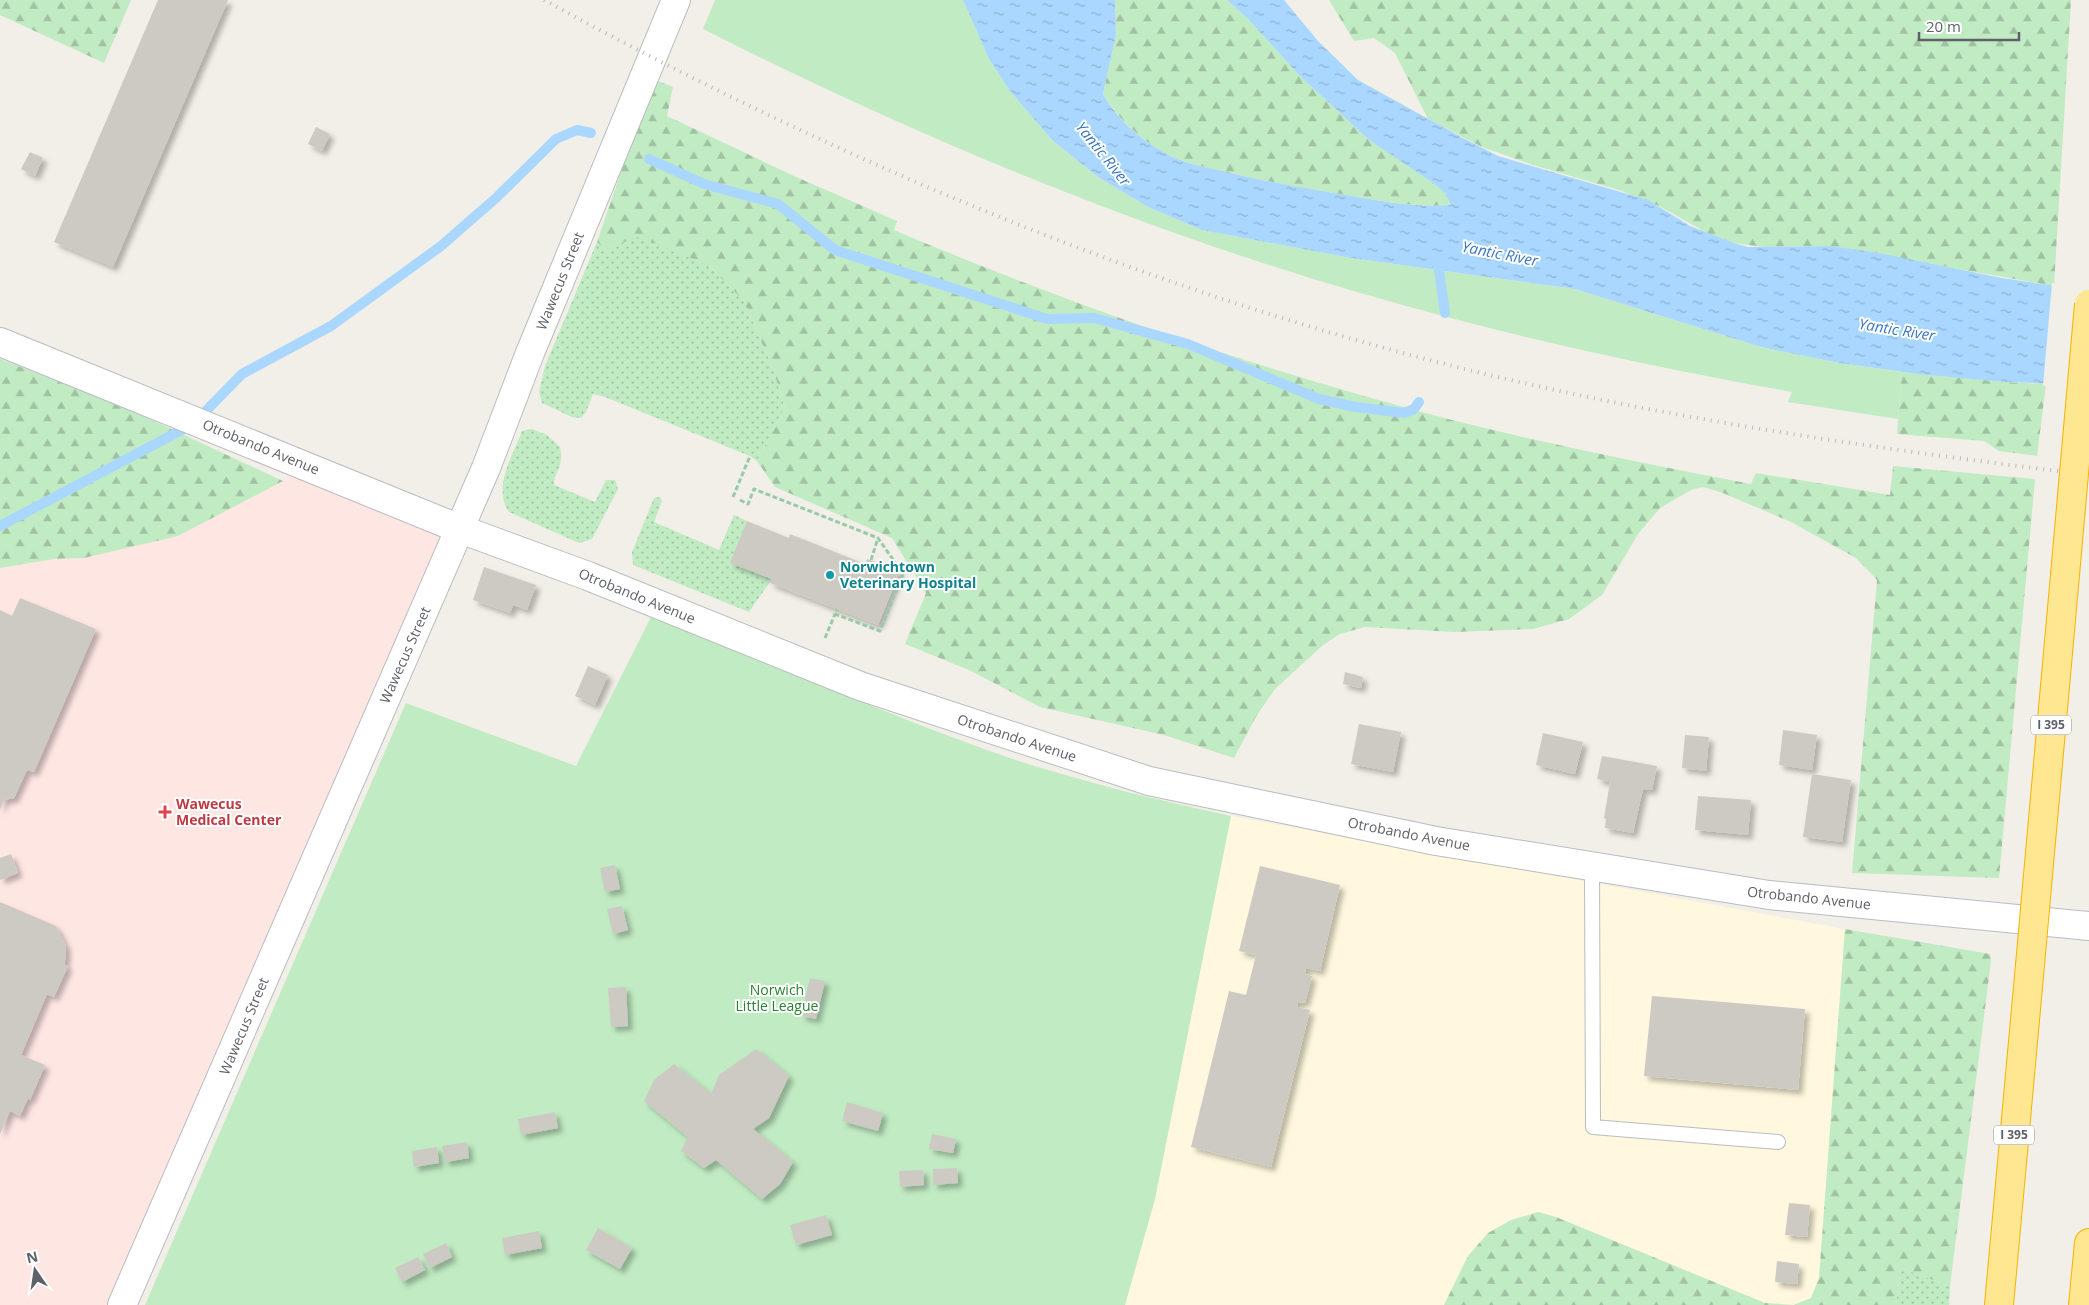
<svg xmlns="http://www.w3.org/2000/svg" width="2089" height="1305" font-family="'Open Sans',sans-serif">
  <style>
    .commercial { fill: #fff8de }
    .medical { fill: #fee6e3 }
    .grass { fill: url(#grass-dots) }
    .forest { fill: url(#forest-firs) }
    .green { fill: #c1ebc3 }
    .water { fill: url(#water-ripples) }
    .pier { fill: #f1efe7 }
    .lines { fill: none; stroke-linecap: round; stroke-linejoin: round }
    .stream { stroke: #a9d7ff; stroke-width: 10 }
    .building { fill: #cdcac3; filter: url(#shadow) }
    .service-casing { stroke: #b9bcc1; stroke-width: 16 }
    .tertiary-casing { stroke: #b9bcc1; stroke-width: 30 }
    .motorway-casing { stroke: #f8b200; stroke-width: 30 }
    .path { stroke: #98caa8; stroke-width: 3; stroke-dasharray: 5 2.5; stroke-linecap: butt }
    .service { stroke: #fff; stroke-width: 14 }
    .tertiary { stroke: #fff; stroke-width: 28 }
    .motorway { stroke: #ffe690; stroke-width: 28 }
    .rail { stroke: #b7b8b9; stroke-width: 4; stroke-dasharray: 1 6; stroke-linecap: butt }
    .motorway-bridge-casing { stroke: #f8b200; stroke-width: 30; stroke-linecap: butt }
    .motorway-bridge { stroke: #ffe690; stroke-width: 28 }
    .culture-dot { fill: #0f9aa8; stroke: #fff; stroke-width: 2 }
    .health-dot { fill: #e0444e; stroke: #fff; stroke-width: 2 }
    .labels { text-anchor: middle; stroke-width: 4; stroke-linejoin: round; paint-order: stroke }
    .shield { fill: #fff; stroke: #8e9195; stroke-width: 1 }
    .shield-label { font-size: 12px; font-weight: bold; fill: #5e6268 }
    .street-label { font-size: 14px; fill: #5e6268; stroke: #fff }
    .culture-label { font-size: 14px; font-weight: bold; fill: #0d838f; stroke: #fff; text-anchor: start }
    .health-label { font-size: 14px; font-weight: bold; fill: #be3a42; stroke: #fff; text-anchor: start }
    .park-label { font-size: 14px; fill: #2b8132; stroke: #fff }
    .water-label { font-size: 15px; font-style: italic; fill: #3a76bc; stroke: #fff }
  </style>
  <defs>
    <pattern id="grass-dots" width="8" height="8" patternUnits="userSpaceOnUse" patternTransform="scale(1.25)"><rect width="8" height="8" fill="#c1ebc3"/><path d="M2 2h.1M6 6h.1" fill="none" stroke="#a0c2a2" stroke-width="1.8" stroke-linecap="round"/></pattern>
    <pattern id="forest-firs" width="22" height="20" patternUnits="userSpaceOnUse" patternTransform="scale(1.25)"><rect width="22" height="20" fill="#c1ebc3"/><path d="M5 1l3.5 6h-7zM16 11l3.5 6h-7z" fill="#a0c2a2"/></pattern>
    <pattern id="water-ripples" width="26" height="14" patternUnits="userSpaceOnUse" patternTransform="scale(1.25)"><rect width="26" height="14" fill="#a9d7ff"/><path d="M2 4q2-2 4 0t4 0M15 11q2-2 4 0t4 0" fill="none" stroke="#8db2d2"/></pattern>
    <filter id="shadow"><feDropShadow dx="4.5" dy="4.5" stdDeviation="2.5" flood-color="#0004"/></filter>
  </defs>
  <rect width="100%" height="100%" fill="#f1efe7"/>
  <path class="commercial" d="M1231,816l614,113 -26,349 -3,12 -5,8 -17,7 -29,-2 -209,-86 -18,-5 -70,44 -24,49h-319l30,-106z"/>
  <path class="medical" d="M310,467l150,62 -347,776h-113v-737l53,-9 31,-1 94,-22z"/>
  <path class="grass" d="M639,236l69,29 36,36 28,65 13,42 -28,53 -7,-5 -145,-59 -12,-3 -7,18 -5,6 -9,-1 -30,-14 -3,-11 6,-26 52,-124 8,7z
    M532,429l15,6 13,12c5,20 -7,26 -6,38l41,17 11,-22h9l3,9 -26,50 -13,4 -70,-31c-17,-25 4,-56 13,-81z
    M660,497l2,4 -8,21 65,28 15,-35 13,6 -16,42 41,16 -23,33 -116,-47 -1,-13 22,-54z
    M1901,1268l49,18 -1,19h-53z"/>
  <path class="forest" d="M0,0h131l-27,63 -104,-48z
    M1115,0h112l21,19 52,57 68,63 69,47 8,7 7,12c-35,3 -71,-4 -106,-10 -40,-7 -80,-13 -119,-23 -20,-5 -43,-8 -62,-19 -25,-14 -48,-35 -62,-59l13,-59z
    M1329,0h742l-17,286 -224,-40 -66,1 -30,-4 -23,-8 -52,-29 -37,-15 -89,-26 -51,-18 -54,-28 -33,-66 -21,-15 -20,3z
    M653,79l20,8 -6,29 127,60 103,45 -3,9c181,77 367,140 558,190 99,25 199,45 299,64l5,-11 134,22 3,-29 142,13 -36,399 -147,-5 25,-293 -21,-22 -65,-36 -68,-29 -20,-6 -12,3 -31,18 -22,26 -36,61 -33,24 -36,10 -79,3 -89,-5 -25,7 -17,11 -48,44 -18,26 -23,43 -70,-23 -124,-28 -71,-37 -64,-26 21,-51 -34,-55 -117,-51 -18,-26 28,-53 -13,-42 -28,-65 -36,-36 -69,-28 -34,12 -8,-7z
    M0,359l128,50 155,72 -105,55 -94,22 -31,1 -53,9z
    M1902,372l103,10 41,2 -9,72 -38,-5 -15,-10 -87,-7z
    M1845,929l145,25 1,7 -41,325 -49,-18 -5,37h-452l24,-49 20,-23 23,-13 27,-8 18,5 209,86 29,2 17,-7 8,-20z"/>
  <path class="green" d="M715,0h248l26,59 21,32 42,49 46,37 50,30 54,23 149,28 224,31 186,58 78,16 63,9 -4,47 -110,-17 4,-10c-147,-26 -292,-58 -435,-100 -226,-66 -444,-157 -654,-263z
    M652,615c123,49 244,105 370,147 69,22 139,39 209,54l-76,383 -30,106h-980l261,-602 170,63z"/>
  <path class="water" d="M963,0h152l1,35 -13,59c14,25 37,45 62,59 19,11 41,14 62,19 39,10 79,16 119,23 34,6 70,13 105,10l-6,-12 -8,-7 -69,-47 -68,-63 -52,-57 -21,-19h57l34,41 40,39 105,58 35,18 150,44 42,26 44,17 14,4 82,-1 49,7 123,25 87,13v94l-84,-3 -87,-8 -79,-11 -78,-16 -186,-58 -224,-31 -149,-28 -54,-23 -50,-30 -46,-37 -42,-49 -21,-32z"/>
  <path class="pier" d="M2052,283l37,5v100l-46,-2z"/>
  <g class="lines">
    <path class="stream" d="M649,159l55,25 74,20 57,46 212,69 47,-1 94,26 131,55 36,8 49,6 10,-4 5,-7
      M1437,257l8,56
      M0,526l193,-102 49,-50 89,-48 110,-80 55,-48 60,-59 21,-9 14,3"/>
  </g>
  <path class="building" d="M158,0h70l-115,267 -59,-25z
    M316,127l14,7 -8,17 -14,-7z
    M30,152l13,6 -8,18 -14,-7z
    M747,521l42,17 1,-4 75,30 2,-5 33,12 -22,54 -108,-42 2,-4 -42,-16z
    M484,567l52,18 -9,25 -14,-5 -3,8 -37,-13z
    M20,598l76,31 -62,143 -7,-2 -13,28 -10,2 -4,10v-200l12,6z
    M588,666l20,9 -13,30 -20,-9z
    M1345,672l18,5 -2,11 -18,-4z
    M1359,724l42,8 -8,40 -42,-8z
    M1783,730l34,5 -5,35 -33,-5z
    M1543,733l40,9 -8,32 -39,-9z
    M1685,735l24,2 -3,34 -24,-3z
    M1602,756l55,10 -5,24 -9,-1 -10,44 -28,-5 1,-9 -2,-1 6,-36 -13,-3z
    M1812,774l39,6 -9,62 -39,-5z
    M1698,796l53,4 -3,35 -53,-5z
    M11,854l7,19 -18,7v-22z
    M615,865l5,24 -15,3 -5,-24z
    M1260,866l80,19 -20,86 -14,-3 -1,6 7,2 -7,27 -7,-1 -1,5 13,3 -39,157 -80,-20 38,-156 17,4 10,-40 -17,-4z
    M0,902l56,24 10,20v12l-2,6 4,2 -14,31 -7,-3 -26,61 24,10 -15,35 -2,-2 -8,18 -10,-5 -10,23z
    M622,906l6,24 -15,4 -6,-25z
    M810,978l15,3 -9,38 -15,-3z
    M626,987l2,39 -17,1 -3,-39z
    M1652,996l153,13 -7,81 -154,-14z
    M756,1049l33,27 -20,42 -16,11 40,33 -13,22 -18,15 -46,-39 -12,8 -23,-17 7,-14 -44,-36 10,-21 20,-16 37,30 8,-19z
    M847,1102l36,11 -5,18 -36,-10z
    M555,1112l3,16 -37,7 -3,-16z
    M932,1134l24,5 -3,14 -24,-4z
    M467,1142l2,16 -24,4 -3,-16z
    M437,1147l2,16 -25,4 -2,-16z
    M957,1168l1,15 -25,2v-16z
    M923,1170l1,15 -24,2 -1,-16z
    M1789,1203l21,2 -3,32 -22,-2z
    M826,1215l6,20 -36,10 -6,-20z
    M598,1228l34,20 -12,21 -34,-19z
    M539,1231l3,17 -37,7 -3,-17z
    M446,1243l6,14 -22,11 -7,-14z
    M418,1257l7,13 -23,12 -7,-14z
    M1777,1261l22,3 -2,20 -22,-2z"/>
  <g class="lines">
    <defs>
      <path id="service" d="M1592,866l1,261 185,15"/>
      <path id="tertiary" d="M0,342l460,187 128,47 272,110 289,95 287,60 333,54 320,31
        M122,1305l364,-837 44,-115 146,-353"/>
      <path id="motorway" d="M2038,875l27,-300
        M1999,1305l31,-340
        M2083,1305l6,-62"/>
    </defs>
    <use href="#service" class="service-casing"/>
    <use href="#tertiary" class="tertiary-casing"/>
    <use href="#motorway" class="motorway-casing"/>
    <path class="path" d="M733,497l17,-41
      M740,500l8,4 6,-15 124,49 25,36 -23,57 -45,-17 2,-5
      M871,560l7,-22
      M825,638l10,-24"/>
    <use href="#service" class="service"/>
    <use href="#tertiary" class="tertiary"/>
    <use href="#motorway" class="motorway"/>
    <path class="rail" d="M544,0c284,155 586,284 901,364 211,54 428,84 644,111"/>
    <defs>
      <path id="motorway-bridge" d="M2065,575l24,-271
        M2030,965l8,-90"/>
    </defs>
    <use href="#motorway-bridge" class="motorway-bridge-casing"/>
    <use href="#motorway-bridge" class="motorway-bridge"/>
  </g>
  <circle class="culture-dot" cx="830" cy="575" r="5"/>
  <path class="health-dot" d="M162.5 804.5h5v5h5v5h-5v5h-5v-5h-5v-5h5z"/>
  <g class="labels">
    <g class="shield">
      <rect x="2031" y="715.5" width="40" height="19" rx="4"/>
      <rect x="1994" y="1125.5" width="40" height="19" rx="4"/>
    </g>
    <g class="shield-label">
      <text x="2051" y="729">I 395</text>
      <text x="2014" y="1139">I 395</text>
    </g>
    <g class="street-label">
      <text transform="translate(560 281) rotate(-68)" y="5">Wawecus Street</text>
      <text transform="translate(261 447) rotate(22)" y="5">Otrobando Avenue</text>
      <text transform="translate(637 596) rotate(22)" y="5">Otrobando Avenue</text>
      <text transform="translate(405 655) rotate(-66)" y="5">Wawecus Street</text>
      <text transform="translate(1017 738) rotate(18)" y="5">Otrobando Avenue</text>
      <text transform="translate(1409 834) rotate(11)" y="5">Otrobando Avenue</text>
      <text transform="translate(1809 898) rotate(6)" y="5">Otrobando Avenue</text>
      <text transform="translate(244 1026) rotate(-67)" y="5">Wawecus Street</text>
    </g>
    <g class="culture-label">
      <text x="840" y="572">Norwichtown<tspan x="840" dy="16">Veterinary Hospital</tspan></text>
    </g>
    <g class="health-label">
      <text x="176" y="809">Wawecus<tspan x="176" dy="16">Medical Center</tspan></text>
    </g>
    <g class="park-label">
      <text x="777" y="995">Norwich<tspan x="777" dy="16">Little League</tspan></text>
    </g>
    <g class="water-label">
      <text transform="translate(1103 154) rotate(51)" y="5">Yantic River</text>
      <text transform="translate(1500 254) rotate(11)" y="5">Yantic River</text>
      <text transform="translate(1897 330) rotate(9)" y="5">Yantic River</text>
    </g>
  </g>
  <g transform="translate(35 1270) rotate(347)" stroke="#ffffff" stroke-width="4" paint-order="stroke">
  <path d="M0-4L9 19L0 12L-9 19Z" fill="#5e6268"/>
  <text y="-8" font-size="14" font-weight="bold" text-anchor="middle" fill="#5e6268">N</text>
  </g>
  <path d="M1919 32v8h100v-8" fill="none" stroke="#5e6268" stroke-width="2.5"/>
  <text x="1926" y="32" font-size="15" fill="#5e6268" stroke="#ffffff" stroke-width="4" paint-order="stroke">20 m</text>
</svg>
